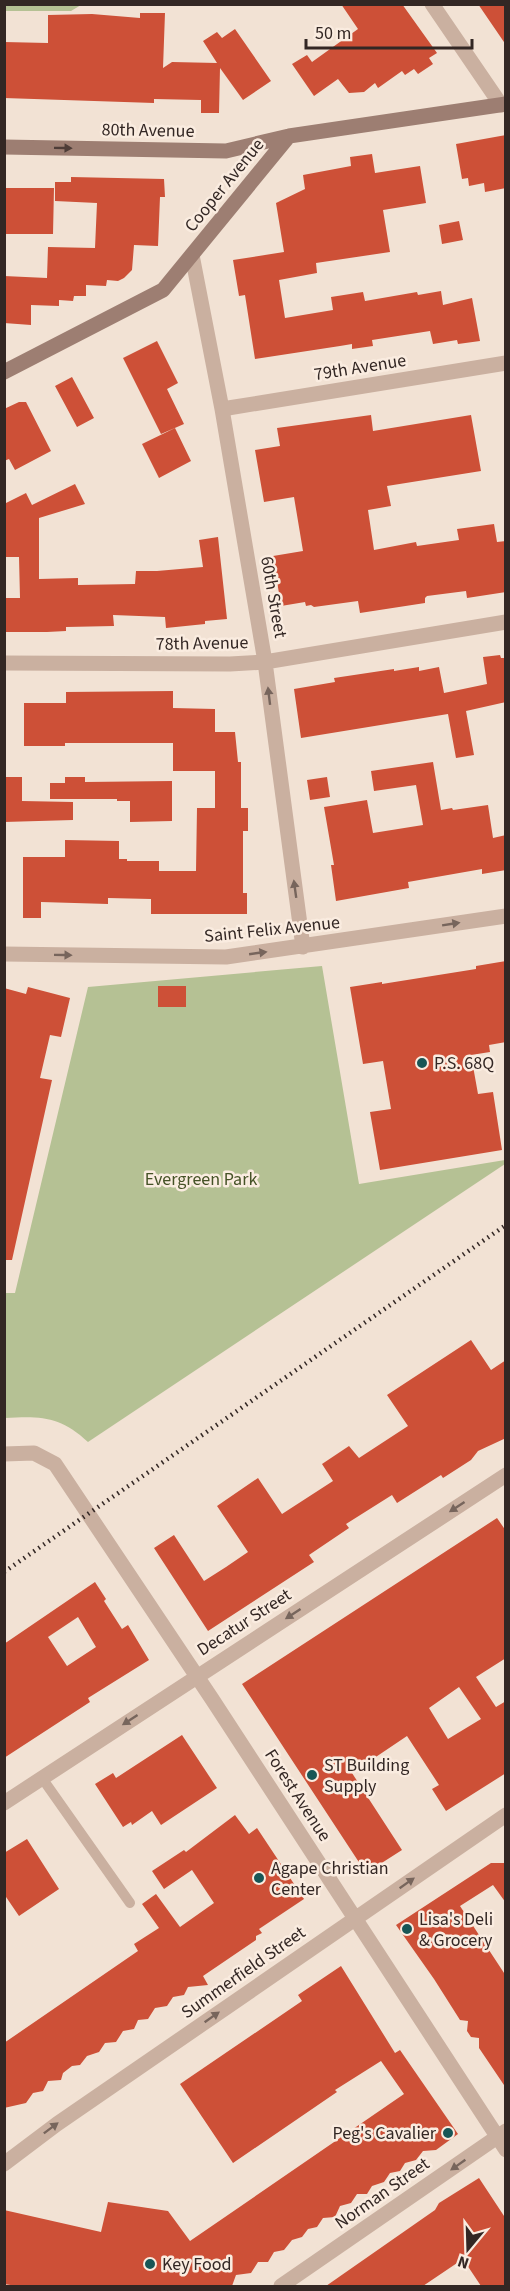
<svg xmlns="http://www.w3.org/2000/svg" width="510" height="2291" font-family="'Source Sans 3',sans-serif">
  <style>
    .green { fill: #b5c194 }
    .building { fill: #cd5037; fill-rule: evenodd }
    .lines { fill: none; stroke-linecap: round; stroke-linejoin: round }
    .lane { stroke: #cab0a0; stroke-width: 10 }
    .street { stroke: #cab0a0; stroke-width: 15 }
    .secondary { stroke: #9d7e72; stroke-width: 15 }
    .rail { stroke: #332724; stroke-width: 4.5; stroke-dasharray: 1.5 4.5; stroke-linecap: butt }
    .oneway { fill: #4e3d38 }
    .oneway2 { fill: #77655c }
    .poi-dot { fill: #185656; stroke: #faece0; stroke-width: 2 }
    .labels { text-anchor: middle; stroke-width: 5; stroke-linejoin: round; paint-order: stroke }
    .street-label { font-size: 18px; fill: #332724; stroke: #faece0 }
    .poi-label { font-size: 18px; fill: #332724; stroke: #faece0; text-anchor: start }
    .park-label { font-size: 18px; fill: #455226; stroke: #faece0 }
  </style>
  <rect width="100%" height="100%" fill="#f2e2d4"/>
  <path class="green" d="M5,4h76v1l-10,6h-66z
    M322,966l37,218 146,-24v4l-417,278c-28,-26 -47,-26 -83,-24v-125h10l73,-306z"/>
  <path class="building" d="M341,4h61l35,49 -8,5 4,6 -15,10 -4,-5 -9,6 -3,-4 -24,17 -3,-5 -11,9 -15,1 -11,-14 -24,17 -22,-32 15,-9 5,7 46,-33z
    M478,4h28v41z
    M140,13h25l-2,55 9,-6 45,1 -14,-22 14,-9 5,6 13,-9 36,52 -28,19 -23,-32 -1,45h-18v-13l-47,-1v4l-150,-5v-56l44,1v-28l44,-1 48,4z
    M506,135v53l-21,4 -1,-9 -15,3 -1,-8 -6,1 -6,-35z
    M372,154l3,19 45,-7 6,37 -43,7 7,42 -74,11 1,10 -38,7 6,38 48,-8 -2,-13 32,-5 2,9 52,-9 1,3 23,-4 2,14 29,-7 8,43 -22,3 -1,-4 -24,4 -3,-13 -58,9 1,6 -21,3v-5l-12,2 -85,13 -10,-64 -6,1 -6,-36 51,-8 -8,-49 29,-14 -2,-14 48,-9 -1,-9z
    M71,177l93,2 1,18h-5l-2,49 -24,-1 -2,25 -8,8 -6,3 -11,-1 -1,6 -20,-1v11h-12l-1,5 -14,-1v6l-28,-1v20l-27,-2v-47l43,2 1,-31 47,1 2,-45 -42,-2v-19h16z
    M4,188h50l-1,46h-49z
    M459,221l4,19 -21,4 -3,-19z
    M157,341l21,42 -11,6 17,35 -23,10 -38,-76z
    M72,377l22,41 -17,9 -22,-41z
    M19,402h7l25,49 -36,19 -6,-11 -5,2v-52z
    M371,415l2,16 98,-16 10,56 -94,15 4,20 -23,4 6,40 42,-8 1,4 42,-6 -2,-11 37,-5 3,18 9,-1v51l-39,6 -1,-7 -39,5 -2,2v5l-65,10 -2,-12 -44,6 -3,-2 -5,1 -1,-4 -24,4 -8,-50 30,-5 -9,-54 -30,5 -9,-52 25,-4 -3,-18z
    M175,428l16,33 -32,17 -17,-34z
    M75,484l10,20 -46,14v61l39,-1v7l57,-1 1,-13h21l46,-4 -4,-27 19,-3 9,82 -22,2v3l-39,4 -1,-11 -52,-2 1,11 -48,1v4l-19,1h-43v-34h16l-1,-41h-15v-53l22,-11 6,12z
    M500,655l1,3h5v44l-40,9 8,44 -18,3 -8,-44 -147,24 -7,-49 41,-7 -1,-4 60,-9v2l25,-4v4l20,-4 5,26 43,-9 -4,-27z
    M173,691v17l42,1v23h20l3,30h3v46h7v23h-5v62h4v21h-96v-15l-43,-1v6l-67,-2v16h-18v-61h42v-17l54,1v18h8v2h32v10h37l1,-63h18v-37h-42v-28h-108v3h-41v-43h42v-11z
    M433,762l8,48 11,-2 1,2 35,-5 5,33 13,-3v35l-24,4v-5l-74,13 1,6 -73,13 -5,-36h3l-10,-58 43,-7 6,33 50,-8 -7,-40 -42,6 -3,-20z
    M4,777h18v24l51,1v18l-69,2z
    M65,777h20v5l87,-1v40l-42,1v-21h-13v-2h-67v-16h15z
    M327,777l3,20 -20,3 -3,-20z
    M506,961v81l-17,3 1,7 -19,3 7,39 15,-2 9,58 -122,20 -10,-58 21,-3 -8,-48 -20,3 -13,-77 32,-5v2l94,-15v-3z
    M158,986h28v21h-28z
    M28,987l42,11 -9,39 -11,-2 -10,43 12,2 -40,180h-8v-272l22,6z
    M471,1340l20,30 15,-10v78l-28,13 -7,9 -28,18 -2,-3 -44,28 -5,-8 -46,29 3,4 -40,27 5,7 -106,69 -54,-83 20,-13 30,46 22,-14 22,-15 -31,-46 41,-28 24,36 51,-33 -11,-17 27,-18 10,12 49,-32 -21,-31z
    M497,1518l9,13v127l-30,19 20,30 10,-6v72l-60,38 -14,-22 7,-4 -32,-49 -55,37 50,77 -36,23 -124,-189zM459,1687l22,32 -33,20 -19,-31z
    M95,1582l11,17 -2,2 18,28 6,-4 21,35 -61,38 2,4 -86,56v-114zM78,1617l18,30 -29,19 -19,-29z
    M182,1735l35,53 -56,37 -9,-14 -20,14 -1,-3 -8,5 -28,-43 18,-11 3,5z
    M235,1815l14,19 8,-6 47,71 -45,30 3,4 -6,3v4l-53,36 5,9 -20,2 -4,8 -11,2 -6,9 -12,2 -7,11 -10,1 -4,9 -11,2 -7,11 -11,1 -6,9 -12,4 -7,9 -8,1 -9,7 -2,7 -13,1 -5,10 -10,2 -7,10 -22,5v-65l134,-92 -4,-7 25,-16 -17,-24 14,-10 24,33 34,-24 -22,-33 -28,19 -12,-18 32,-21 2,2z
    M27,1839l32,50 -40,27 -15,-22v-41z
    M491,1863h15v40l-13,-18 -33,21 46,70v112l-27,-40v-10l-8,-1 -4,-6 1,-10 -8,-1 -26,-41 -38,-54z
    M341,1966l54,87 5,-3 58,84 -22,16 -13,1 -7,9 -11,3 -5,8 -10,2 -6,9 -12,4 -5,8h-10l-6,9 -11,3 -5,11 -12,1 -6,9 -9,2 -6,8 -10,3 -8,10 -10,2 -6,10h-10l-7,11 -15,2 -4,11h-215l-13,-2v-74l97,22 7,-30 60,9 22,30 214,-147 -23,-33 -46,29 2,2 -104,71 -53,-79 122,-83 -4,-6z
    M479,2178l27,41v67h-25l-18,-27 -40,27h-97l109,-76 4,-7z"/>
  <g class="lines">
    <path class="lane" d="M42,1778l88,125"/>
    <path class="street" d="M432,4l69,101
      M192,255l30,154 43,253 38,285
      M222,409l284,-46
      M4,663l226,1 35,-2 241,-40
      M4,954l222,3 280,-41
      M4,1454l30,-1 21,11 157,235 294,451
      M4,1803l502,-328
      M4,2164l53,-40 449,-309
      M281,2286l225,-155"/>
    <path class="secondary" d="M4,147l222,4 63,-15
      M4,372l159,-82 126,-154 217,-32"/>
    <path class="rail" d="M4,1572l502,-347"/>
  </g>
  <defs><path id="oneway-solid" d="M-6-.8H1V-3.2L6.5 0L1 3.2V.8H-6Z" transform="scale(1.5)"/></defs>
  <use class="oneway" href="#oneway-solid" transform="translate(63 148) rotate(1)"/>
  <g class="oneway2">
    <use href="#oneway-solid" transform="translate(269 696) rotate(-97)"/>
    <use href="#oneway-solid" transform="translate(295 889) rotate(-98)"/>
    <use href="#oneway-solid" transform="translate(451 924) rotate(-9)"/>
    <use href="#oneway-solid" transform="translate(258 953) rotate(-8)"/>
    <use href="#oneway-solid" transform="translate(63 955) rotate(1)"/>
    <use href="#oneway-solid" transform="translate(457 1507) rotate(147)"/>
    <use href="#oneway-solid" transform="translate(293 1614) rotate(147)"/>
    <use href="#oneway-solid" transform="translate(130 1720) rotate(147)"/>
    <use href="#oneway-solid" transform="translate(407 1883) rotate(-35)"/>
    <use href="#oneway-solid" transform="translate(212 2017) rotate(-35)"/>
    <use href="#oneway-solid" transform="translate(51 2128) rotate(-37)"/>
    <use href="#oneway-solid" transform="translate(458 2165) rotate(145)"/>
  </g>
  <g class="poi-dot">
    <circle cx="422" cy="1063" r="6"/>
    <circle cx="312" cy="1775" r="6"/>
    <circle cx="259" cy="1878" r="6"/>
    <circle cx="407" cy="1929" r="6"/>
    <circle cx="448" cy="2133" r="6"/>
    <circle cx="150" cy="2264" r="6"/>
  </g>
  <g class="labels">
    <g class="street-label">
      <text transform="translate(148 130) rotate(1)" y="6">80th Avenue</text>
      <text transform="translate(224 185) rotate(-51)" y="6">Cooper Avenue</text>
      <text transform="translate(360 367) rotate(-9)" y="6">79th Avenue</text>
      <text transform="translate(274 597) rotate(80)" y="6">60th Street</text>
      <text transform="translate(202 643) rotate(-1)" y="6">78th Avenue</text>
      <text transform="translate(272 929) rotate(-6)" y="6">Saint Felix Avenue</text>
      <text transform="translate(244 1622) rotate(-33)" y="6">Decatur Street</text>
      <text transform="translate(298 1795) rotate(57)" y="6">Forest Avenue</text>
      <text transform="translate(243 1972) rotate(-35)" y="6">Summerfield Street</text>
      <text transform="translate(382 2193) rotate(-35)" y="6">Norman Street</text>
    </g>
    <g class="poi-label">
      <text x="434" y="1069">P.S. 68Q</text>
      <text x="324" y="1771">ST Building<tspan x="324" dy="21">Supply</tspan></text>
      <text x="271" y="1874">Agape Christian<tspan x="271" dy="21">Center</tspan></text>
      <text x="419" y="1925">Lisa's Deli<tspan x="419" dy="21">&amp; Grocery</tspan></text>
      <text x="436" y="2139" text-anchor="end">Peg's Cavalier</text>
      <text x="162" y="2270">Key Food</text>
    </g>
    <g class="park-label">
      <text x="201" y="1185">Evergreen Park</text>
    </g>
  </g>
  <rect width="510" height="2291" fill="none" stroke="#332724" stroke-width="12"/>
  <g transform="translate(468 2249) rotate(199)" stroke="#faece0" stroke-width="4.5" paint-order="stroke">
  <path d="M0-4.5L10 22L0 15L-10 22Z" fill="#332724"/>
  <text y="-9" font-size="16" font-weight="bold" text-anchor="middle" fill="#332724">N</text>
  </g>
  <path d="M306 39v9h166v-9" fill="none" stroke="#332724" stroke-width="3"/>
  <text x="315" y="39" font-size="18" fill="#332724" stroke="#faece0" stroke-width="4.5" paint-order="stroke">50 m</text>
</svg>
